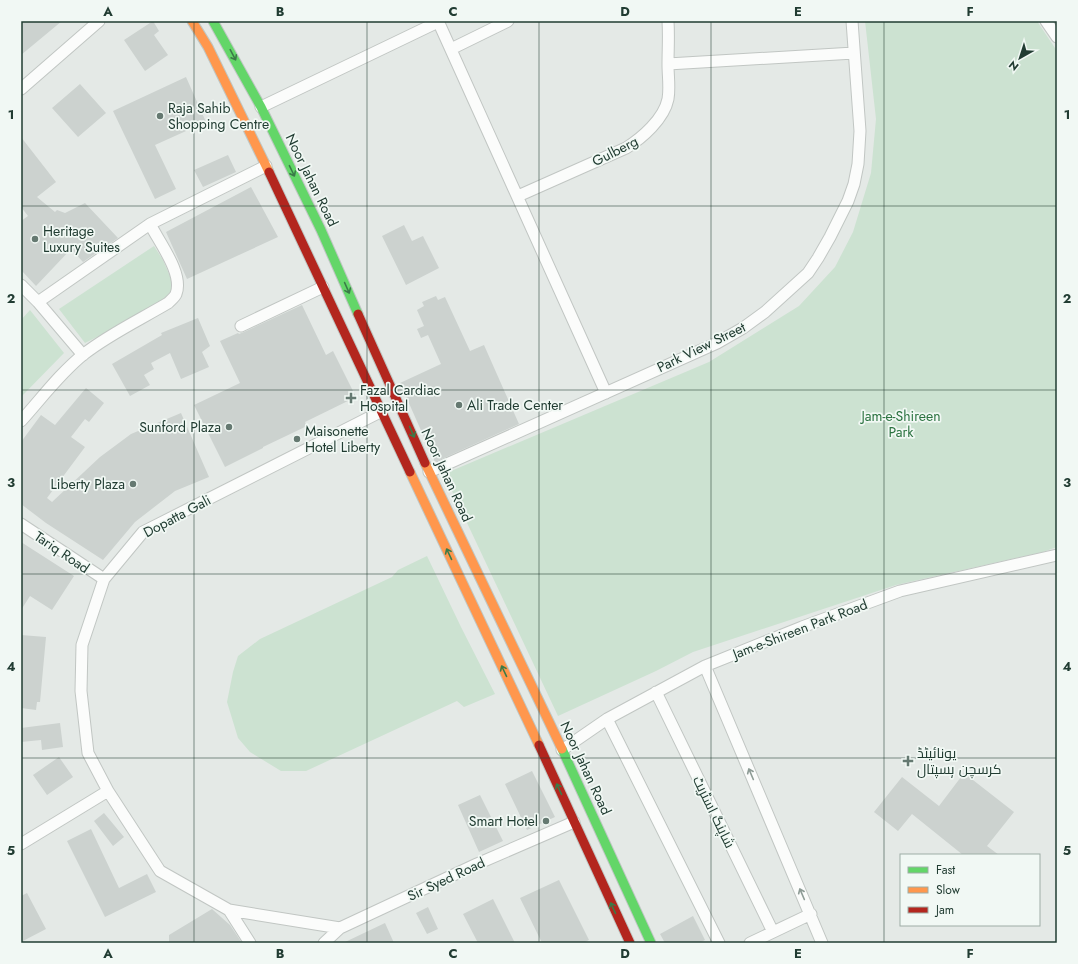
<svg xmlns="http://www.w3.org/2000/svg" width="1078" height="964" font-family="Jost,Cairo,sans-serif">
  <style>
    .green { fill: #cce2d1 }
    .building { fill: #ccd2cf }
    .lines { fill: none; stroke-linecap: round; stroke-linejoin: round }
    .street-casing { stroke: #c1c6c3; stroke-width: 13 }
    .fast-casing { stroke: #bfc6c3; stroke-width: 11 }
    .slow-casing { stroke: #bfc6c3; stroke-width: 11 }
    .jam-casing { stroke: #bfc6c3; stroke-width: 11 }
    .street { stroke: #fbfcfb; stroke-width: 11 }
    .fast { stroke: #63d668; stroke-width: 9 }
    .slow { stroke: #ff974d; stroke-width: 9 }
    .jam { stroke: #b3261e; stroke-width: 9 }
    .oneway { stroke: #3b7a48 }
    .oneway2 { stroke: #8e9c96 }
    .grid { fill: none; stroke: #213c32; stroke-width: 1; stroke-opacity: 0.55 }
    .poi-dot { fill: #657971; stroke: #f1f8f4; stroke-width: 1.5 }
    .labels { text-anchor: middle; stroke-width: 3.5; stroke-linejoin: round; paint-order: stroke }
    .poi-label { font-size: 14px; fill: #213c32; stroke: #f1f8f4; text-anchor: start }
    .street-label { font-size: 14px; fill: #213c32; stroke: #f1f8f4 }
    .park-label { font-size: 14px; fill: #2b7340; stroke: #f1f8f4 }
    .neatline { fill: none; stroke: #213c32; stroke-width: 1.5 }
    .grid-label { font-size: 13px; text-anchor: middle; font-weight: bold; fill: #213c32 }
  </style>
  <rect width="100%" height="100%" fill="#e4e9e6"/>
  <path class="green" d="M865,21h172l20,30v496l-14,5 -147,33 -203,67 -37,19 -98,45 -114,-242 265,-112 90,-56 36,-39 18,-35 18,-59 5,-54z
    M154,246l9,14 9,21 -1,19 -86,43 -26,-34z
    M30,310l34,43 -43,44v-77z
    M427,556l34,71 34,67 -31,13 -7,-6 -151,70h-25l-31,-19 -12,-14 -11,-36 6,-30 5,-16 22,-17 132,-62 6,-7z"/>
  <path class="building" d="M21,21h41l-41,34z
    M153,21l6,10 -5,4 14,20 -23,16 -21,-31z
    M186,77l20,45 -51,23 21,44 -21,10 -42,-88z
    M80,84l26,29 -28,24 -26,-29z
    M21,137l35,45 -19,15 18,15 2,-2 8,3 20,-10 33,35 -35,24 -12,-13 -35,37 -15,-16v-49l7,-5 -7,-9z
    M228,155l8,17 -33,15 -9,-17z
    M251,187l27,50 -91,42 -21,-47z
    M404,225l8,16 11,-5 16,32 -33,17 -24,-49z
    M436,296l2,4 7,-3 25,54 14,-6 35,79 -84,38 -35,-79 41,-19 -13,-29 -7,3 -4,-9 7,-3 -7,-16 7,-4 -2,-4z
    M302,305l24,50 7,-4 23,46 -51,25 2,4 -44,21v1l-38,19 -31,-62 46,-22 -20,-42 18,-8 1,1 5,-2z
    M198,318l12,28 -8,6 7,15 -28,12 -11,-26 -19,10 3,6 -10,6 6,10 -20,11 -18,-32 50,-29 -1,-2z
    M86,388l18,15 -15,19 -4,-3 -14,18 14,10 -38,51 5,4 48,-45 31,-23 50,-21 28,64 -34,14 -40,31 -32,38 -57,-37 -25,-19v-62l20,-27 14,10z
    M21,542l53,34 -22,34 -22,-14 -9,14z
    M21,635l25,2 -6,65h-3l-1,8 -15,-2z
    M60,723l3,24 -21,3 -1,-10 -20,2v-14z
    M59,757l14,20 -26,18 -14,-20z
    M532,771l23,46 -28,13 -22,-46z
    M964,773l50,39 -27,34 12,9h-36l-51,-41 -14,17 -24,-19 28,-35 37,29z
    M480,795l23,46 -24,11 -21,-47z
    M104,813l20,24 -11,9 -19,-25z
    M91,829l28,59 28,-14 9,18 -51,25 -38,-76z
    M559,880l30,60 -6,3h-41l-22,-45z
    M27,893l19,36 -25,13v-46z
    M493,899l22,44h-37l-15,-29z
    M428,907l10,22 -11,5 -11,-21z
    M212,909l18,16 12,18h-73v-8z
    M693,916l12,24 -6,3h-34l-5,-9z
    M385,923l9,20h-51z"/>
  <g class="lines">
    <defs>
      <path id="street" d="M438,21l168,372
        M1046,21l11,16
        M451,49l57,-28
        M668,64l186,-11
        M21,89l78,-68
        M261,107l177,-85
        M518,196l108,-48c16,-10 38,-29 42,-49 2,-11 0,-23 0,-34 0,-15 1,-29 0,-44
        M21,285l17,17 45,53
        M38,302l112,-78 116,-58
        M241,326l82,-39
        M21,421c20,-22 39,-48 63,-67 24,-19 57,-35 84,-51 3,-3 7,-6 8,-9 8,-20 -17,-52 -26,-70
        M429,472l288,-129 26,-15 22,-16 43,-39 10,-15 12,-21 18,-36 6,-17 4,-20 2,-33 -8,-110
        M21,524l83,55
        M705,666l117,277
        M656,692l117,240
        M607,719l112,224
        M562,750l45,-31 98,-53 97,-39 98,-36 157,-36
        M108,791l52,80 69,39 111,18
        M21,844l87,-53 -20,-38 -7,-62 1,-46 22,-66 39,-47 239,-121
        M229,910l21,33
        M324,943l16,-15 137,-64 97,-42
        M750,943l61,-29"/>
      <path id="fast" d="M213,21l48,86 60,123 37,84
        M562,749l89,194"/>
      <path id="slow" d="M192,21l16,26 61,125
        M425,463l137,286
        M410,472l129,273"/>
      <path id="jam" d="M269,172l141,300
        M358,314l67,149
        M539,745l91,198"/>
    </defs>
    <use href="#street" class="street-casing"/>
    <use href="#fast" class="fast-casing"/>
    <use href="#slow" class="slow-casing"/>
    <use href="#jam" class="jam-casing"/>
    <use href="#street" class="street"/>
    <use href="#fast" class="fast"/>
    <use href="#slow" class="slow"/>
    <use href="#jam" class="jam"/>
  </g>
  <defs><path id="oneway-shaft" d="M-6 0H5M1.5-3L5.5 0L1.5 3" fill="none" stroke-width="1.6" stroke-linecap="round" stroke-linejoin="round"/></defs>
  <g class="oneway">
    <use href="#oneway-shaft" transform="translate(233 55) rotate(62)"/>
    <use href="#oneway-shaft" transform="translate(292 171) rotate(64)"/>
    <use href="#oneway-shaft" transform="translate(347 288) rotate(66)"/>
    <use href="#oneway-shaft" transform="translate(412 432) rotate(66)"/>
    <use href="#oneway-shaft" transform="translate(449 554) rotate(-115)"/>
    <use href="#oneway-shaft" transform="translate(504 671) rotate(-115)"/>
    <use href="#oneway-shaft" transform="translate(559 789) rotate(-115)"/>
    <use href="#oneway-shaft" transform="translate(613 908) rotate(-115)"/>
  </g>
  <g class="oneway2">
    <use href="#oneway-shaft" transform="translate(751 774) rotate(-113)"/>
    <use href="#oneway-shaft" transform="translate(802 894) rotate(-113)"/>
  </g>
  <path class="grid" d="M194,21v922M367,21v922M539,21v922M711,21v922M884,21v922M21,206h1036M21,390h1036M21,574h1036M21,758h1036"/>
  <g class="poi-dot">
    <circle cx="160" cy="116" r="4"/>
    <circle cx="35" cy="239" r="4"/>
    <path d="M349 392h4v4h4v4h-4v4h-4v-4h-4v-4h4z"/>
    <circle cx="459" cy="405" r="4"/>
    <circle cx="229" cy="427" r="4"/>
    <circle cx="297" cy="439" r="4"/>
    <circle cx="133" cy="484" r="4"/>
    <path d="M906 755h4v4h4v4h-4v4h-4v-4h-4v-4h4z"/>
    <circle cx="546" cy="821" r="4"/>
  </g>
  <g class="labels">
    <g class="poi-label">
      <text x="168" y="113">Raja Sahib<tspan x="168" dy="16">Shopping Centre</tspan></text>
      <text x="43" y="236">Heritage<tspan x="43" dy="16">Luxury Suites</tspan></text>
      <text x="360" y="395">Fazal Cardiac<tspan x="360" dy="16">Hospital</tspan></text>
      <text x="467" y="410">Ali Trade Center</text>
      <text x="221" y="432" text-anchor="end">Sunford Plaza</text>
      <text x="305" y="436">Maisonette<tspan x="305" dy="16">Hotel Liberty</tspan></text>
      <text x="125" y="489" text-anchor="end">Liberty Plaza</text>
      <text x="917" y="758">یونائیٹڈ<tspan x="917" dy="16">کرسچن ہسپتال</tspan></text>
      <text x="538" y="826" text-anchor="end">Smart Hotel</text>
    </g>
    <g class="street-label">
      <text transform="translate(615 151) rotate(-27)" y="5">Gulberg</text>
      <text transform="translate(312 180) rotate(64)" y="5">Noor Jahan Road</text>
      <text transform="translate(701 347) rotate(-26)" y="5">Park View Street</text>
      <text transform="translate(447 475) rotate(65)" y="5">Noor Jahan Road</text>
      <text transform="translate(177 516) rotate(-28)" y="5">Dopatta Gali</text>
      <text transform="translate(62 552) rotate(34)" y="5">Tariq Road</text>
      <text transform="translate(800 629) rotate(-21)" y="5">Jam-e-Shireen Park Road</text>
      <text transform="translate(586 768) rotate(65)" y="5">Noor Jahan Road</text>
      <text transform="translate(714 812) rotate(64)" y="5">شاپنگ اسٹریٹ</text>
      <text transform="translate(446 879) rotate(-25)" y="5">Sir Syed Road</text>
    </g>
    <g class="park-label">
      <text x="901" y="421">Jam-e-Shireen<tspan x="901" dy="16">Park</tspan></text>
    </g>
  </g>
  <rect width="1078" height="964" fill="none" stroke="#f1f8f4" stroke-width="44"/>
  <rect x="900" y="854" width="140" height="72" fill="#f1f8f4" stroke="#9eada6"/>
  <rect x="908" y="867" width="20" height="6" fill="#63d668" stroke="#9eada6"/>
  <text x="936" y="874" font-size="12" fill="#213c32">Fast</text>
  <rect x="908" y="887" width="20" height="6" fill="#ff974d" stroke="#9eada6"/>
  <text x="936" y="894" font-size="12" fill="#213c32">Slow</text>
  <rect x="908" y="907" width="20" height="6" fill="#b3261e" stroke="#9eada6"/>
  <text x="936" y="914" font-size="12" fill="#213c32">Jam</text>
  <g transform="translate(1020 58) rotate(219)" stroke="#f1f8f4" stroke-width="3" paint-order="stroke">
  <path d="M0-3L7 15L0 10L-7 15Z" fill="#213c32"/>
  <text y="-6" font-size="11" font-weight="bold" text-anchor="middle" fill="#213c32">N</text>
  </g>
  <rect x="22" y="22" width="1034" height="920" class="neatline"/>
  <g class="grid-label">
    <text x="108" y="16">A</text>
    <text x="280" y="16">B</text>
    <text x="453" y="16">C</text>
    <text x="625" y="16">D</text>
    <text x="798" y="16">E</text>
    <text x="970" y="16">F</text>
    <text x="11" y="119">1</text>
    <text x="1067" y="119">1</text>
    <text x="11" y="303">2</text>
    <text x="1067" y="303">2</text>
    <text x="11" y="487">3</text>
    <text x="1067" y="487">3</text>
    <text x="11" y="671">4</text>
    <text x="1067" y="671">4</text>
    <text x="11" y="855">5</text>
    <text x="1067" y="855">5</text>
    <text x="108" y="958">A</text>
    <text x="280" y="958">B</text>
    <text x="453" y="958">C</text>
    <text x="625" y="958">D</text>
    <text x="798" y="958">E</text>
    <text x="970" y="958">F</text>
  </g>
</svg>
